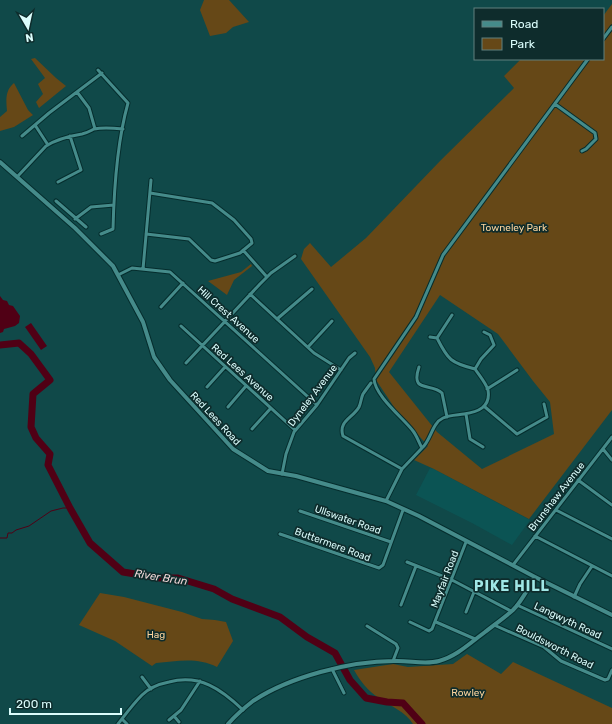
<svg xmlns="http://www.w3.org/2000/svg" width="612" height="724" font-family="Rubik,sans-serif">
  <style>
    .built { fill: #0b5454 }
    .green { fill: #664817; fill-rule: evenodd }
    .water { fill: #500015 }
    .lines { fill: none; stroke-linecap: round; stroke-linejoin: round }
    .stream { stroke: #500015; stroke-width: 1 }
    .river { stroke: #500015; stroke-width: 7 }
    .street-casing { stroke: #052d2d; stroke-width: 5 }
    .secondary-casing { stroke: #052d2d; stroke-width: 6 }
    .street { stroke: #458b8a; stroke-width: 3 }
    .secondary { stroke: #458b8a; stroke-width: 4 }
    .labels { text-anchor: middle; stroke-width: 3.5; stroke-linejoin: round; paint-order: stroke }
    .park-label { font-size: 10px; fill: #fcd49d; stroke: #0e2c2c }
    .street-label { font-size: 10px; fill: #dbfdfc; stroke: #0e2c2c }
    .water-label { font-size: 11px; font-style: italic; fill: #f0d7d8; stroke: #0e2c2c }
    .district-label { font-size: 14px; font-weight: bold; letter-spacing: 1px; fill: #a0e7e6; stroke: #0e2c2c }
  </style>
  <rect width="100%" height="100%" fill="#104949"/>
  <path class="built" d="M430,468l4,1 96,51 -18,25 -40,-22 -56,-28z"/>
  <path class="green" d="M204,0h25l20,22 -16,5 -7,6 -16,3 -10,-26z
    M612,4v406l-83,109 -95,-50 -20,-9 14,-14 -32,-36 -20,-30 -1,-12 -5,-11 -69,-98 3,-10 6,-6 21,24 35,-29 75,-78 73,-72 -10,-12 17,-17h82v-43zM440,295l58,39 35,47 17,21 4,32 -72,35 -45,-37 -48,-60z
    M35,58l21,20 10,8 -27,22 -3,-6 7,-8 -5,-10 7,-6 -14,-19z
    M14,83l14,27 5,5 -19,12 -14,4v-14l7,-6c-1,-10 -2,-21 7,-28z
    M251,264l1,2 -18,14 -7,15 -19,-14 33,-9z
    M100,593l24,4 58,15 20,7 13,1 11,2 7,19 -16,26c-19,-10 -40,-6 -61,-4l-4,3 -37,-25 -36,-16z
    M467,654l34,20 12,-12 99,46v16h-199c-7,-12 -23,-18 -34,-26 -11,-7 -19,-17 -25,-28l39,-6 15,3 45,-3z"/>
  <path class="water" d="M0,296l3,4 4,1 2,4 4,1 7,10 -1,7 -4,3 -11,3 -1,3 -3,1z
    M31,323l16,23 -6,4 -16,-23z"/>
  <g class="lines">
    <path class="stream" d="M0,538h7l1,-5h4l4,-3 13,-4 22,-15 12,-3h7"/>
    <path class="river" d="M0,345l19,-2 12,11 19,26 -17,14 -2,33 5,11 14,16 -2,11 22,43 20,35 33,29 37,6h18l36,11 18,10 48,18 27,20 28,16 15,27 16,18 21,4 16,1 19,21"/>
    <defs>
      <path id="street" d="M603,39l9,-12
        M98,70l30,33c-11,39 -14,85 -15,126l-12,5
        M77,92l12,16 6,21
        M555,104l40,29 1,6 -10,10 -4,2
        M35,125l13,20
        M22,136l27,-23 53,-40
        M17,177l29,-31c11,-7 24,-10 36,-12 5,-1 8,-3 12,-5 9,-2 20,-1 29,0
        M58,182l23,-12 -11,-34
        M56,201l30,26
        M75,219l16,-12 23,-2
        M146,234l43,5 22,21 4,1 25,-8 12,-10 -1,-4 -17,-19 -22,-17 -62,-10
        M243,250l24,27
        M143,269l8,-89
        M118,275l14,-7 38,4 147,133
        M250,294l64,59 27,17
        M161,307l22,-24
        M277,319l35,-30
        M181,326l114,104
        M430,337l7,1
        M437,338l15,-23
        M308,347l24,-26
        M186,363l74,-79 11,-11 24,-17
        M419,367c-9,27 12,15 23,26l5,24
        M475,369l6,-10 13,-14 -4,-10 -6,-3
        M371,383c-3,4 -6,8 -8,11 -2,4 -2,9 -4,13 -6,11 -21,14 -16,29l59,33
        M207,387l18,-20
        M487,389l30,-19
        M228,407l18,-21
        M485,407l32,27 30,-17 -3,-13
        M466,414l4,25 13,8
        M252,429l19,-21
        M422,448c9,-8 10,-25 21,-30 6,-3 15,-3 21,-4 14,-2 27,-7 24,-24 -2,-7 -9,-15 -13,-21 -24,-6 -27,-9 -38,-31
        M603,449l9,11
        M282,474l4,-20 8,-22 23,-27 32,-47 6,-5
        M578,480l34,25
        M386,501l16,-32 20,-21c-3,-5 -5,-12 -9,-17 -10,-13 -38,-35 -39,-52l42,-62 27,-62 145,-196
        M556,510l56,29
        M300,511l91,31
        M280,534l99,34 4,-3 20,-55
        M535,536l77,40
        M407,562l45,18 59,31
        M513,565l99,-128
        M574,597l6,-13 12,-18
        M401,605l15,-39
        M517,605l95,44
        M466,612l8,-20
        M410,622l19,9 3,-2 34,-87
        M436,622l39,17
        M494,625l50,22 17,14 44,19 3,-1 4,-9
        M367,626l29,18 2,4 -5,13
        M332,669l12,24
        M142,677l9,12
        M174,716l5,6
        M122,719l5,5
        M169,720l12,-10 19,-29
        M118,724c7,-9 15,-20 24,-29 7,-7 17,-11 27,-13 31,-8 52,7 74,28"/>
      <path id="secondary" d="M0,162l75,66 38,38 30,56 11,35 16,23 63,69 35,22 28,5 90,25 33,15 116,61 77,38
        M228,724c7,-8 16,-16 25,-23 36,-24 97,-40 141,-40 15,-1 30,4 45,0 18,-5 31,-18 46,-29 9,-7 19,-14 28,-22 9,-9 15,-22 22,-33"/>
    </defs>
    <use href="#street" class="street-casing"/>
    <use href="#secondary" class="secondary-casing"/>
    <use href="#street" class="street"/>
    <use href="#secondary" class="secondary"/>
  </g>
  <g class="labels">
    <g class="park-label">
      <text x="514" y="231">Towneley Park</text>
      <text x="156" y="638">Hag</text>
      <text x="468" y="696">Rowley</text>
    </g>
    <g class="street-label">
      <text transform="translate(229 314) rotate(42)" y="4">Hill Crest Avenue</text>
      <text transform="translate(243 372) rotate(42)" y="4">Red Lees Avenue</text>
      <text transform="translate(312 395) rotate(-53)" y="4">Dyneley Avenue</text>
      <text transform="translate(216 418) rotate(47)" y="4">Red Lees Road</text>
      <text transform="translate(556 496) rotate(-52)" y="4">Brunshaw Avenue</text>
      <text transform="translate(348 519) rotate(19)" y="4">Ullswater Road</text>
      <text transform="translate(333 544) rotate(20)" y="4">Buttermere Road</text>
      <text transform="translate(444 579) rotate(-69)" y="4">Mayfair Road</text>
      <text transform="translate(568 620) rotate(25)" y="4">Langwyth Road</text>
      <text transform="translate(555 646) rotate(27)" y="4">Bouldsworth Road</text>
    </g>
    <g class="water-label">
      <text transform="translate(161 577) rotate(9)" y="4">River Brun</text>
    </g>
    <g class="district-label">
      <text x="512" y="591">PIKE HILL</text>
    </g>
  </g>
  <rect x="474" y="8" width="130" height="52" fill="#0e2c2c" stroke="#60807f"/>
  <rect x="482" y="21" width="20" height="6" fill="#458b8a" stroke="#60807f"/>
  <text x="510" y="28" font-size="12" fill="#dbfdfc">Road</text>
  <rect x="482" y="38" width="20" height="12" fill="#664817" stroke="#60807f"/>
  <text x="510" y="48" font-size="12" fill="#dbfdfc">Park</text>
  <g transform="translate(28 28) rotate(171)" stroke="#0e2c2c" stroke-width="3" paint-order="stroke">
  <path d="M0-3L7 15L0 10L-7 15Z" fill="#dbfdfc"/>
  <text y="-6" font-size="11" font-weight="bold" text-anchor="middle" fill="#dbfdfc">N</text>
  </g>
  <path d="M10 708v6h111v-6" fill="none" stroke="#dbfdfc" stroke-width="2"/>
  <text x="16" y="708" font-size="12" fill="#dbfdfc" stroke="#0e2c2c" stroke-width="3" paint-order="stroke">200 m</text>
</svg>
